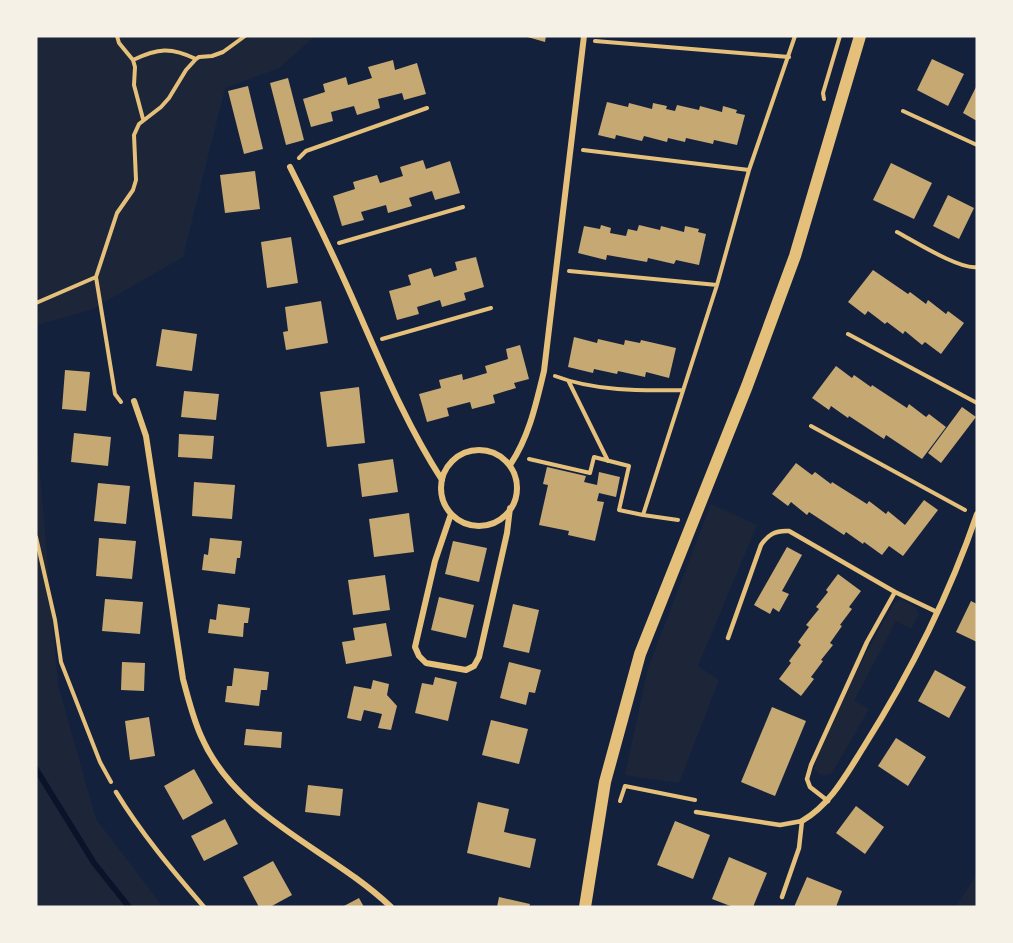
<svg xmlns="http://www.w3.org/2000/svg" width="1013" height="943" font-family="Roboto,sans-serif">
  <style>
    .green { fill: #1d2539 }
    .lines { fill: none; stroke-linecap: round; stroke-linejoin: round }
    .stream { stroke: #0b132b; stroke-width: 6 }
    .building { fill: #c6a872 }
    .path { stroke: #e5c07b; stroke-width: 4 }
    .service { stroke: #e5c07b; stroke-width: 4.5 }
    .minor { stroke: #e5c07b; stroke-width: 6 }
    .secondary { stroke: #e5c07b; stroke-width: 12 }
  </style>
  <rect width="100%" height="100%" fill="#14213d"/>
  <path class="green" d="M36,36h279l-36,32 -54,20 -42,169 -92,53 -55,15z
    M36,427l22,258 38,134 67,88h-127z
    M711,504l46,21 -59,141 21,14 -40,103 -54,-8 23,-107z
    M901,599l15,9 3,6 -8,15 -15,-8 -42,80 15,8 -37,64 -8,3 -5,-2 -5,-6 2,-7c23,-55 48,-108 79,-159z
    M977,874v33h-21l19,-30z"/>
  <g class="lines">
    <path class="stream" d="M36,769l58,94 35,44"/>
  </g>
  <path class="building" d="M524,36h22l-1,6z
    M932,59l32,15 -16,32 -31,-16z
    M393,60l2,10 22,-7 9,31 -22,6 -2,-7 -24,6 2,9 -23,7 -3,-9 -23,6 2,9 -22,6 -8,-28 22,-7 -2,-8 23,-7 2,8 24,-7 -4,-11z
    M288,78l16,62 -18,5 -16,-62z
    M977,85v36l-14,-8z
    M248,86l15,63 -19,5 -16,-63z
    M607,102l21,5 1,-4 23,6 1,-6 14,3 -1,3 9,2 2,-6 22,5 1,-4 22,6 1,-6 14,4 -1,3 9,2 -8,30 -23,-5 -1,4 -27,-6 -1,4 -17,-4 -1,4 -23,-6 -2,5 -26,-6 -1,4 -17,-4z
    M423,160l3,9 24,-8 10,32 -25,7 -3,-9 -23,7 3,8 -24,7 -2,-8 -25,7 3,8 -22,6 -9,-30 22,-7 -2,-7 24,-7 3,8 23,-7 -3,-9z
    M891,163l41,20 -18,36 -41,-19z
    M255,171l5,38 -35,4 -5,-38z
    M948,195l26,13 -15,31 -26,-13z
    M601,225l10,3 -1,5 16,3 2,-7 9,2 2,-6 21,5 1,-4 23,6 1,-6 14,3 -1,3 8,2 -7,31 -23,-5 -2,4 -26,-6 -1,4 -40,-7 -1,5 -28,-7 6,-27 16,3z
    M291,237l7,46 -31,5 -6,-46z
    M476,257l8,30 -20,6 2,7 -24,7 -2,-7 -23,7 2,7 -22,6 -8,-29 22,-6 -3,-10 23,-7 3,9 23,-7 -2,-8z
    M873,270l35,24 2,-2 16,12 2,-4 18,14 2,-3 16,12 -23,31 -16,-12 -3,3 -17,-14 -2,3 -16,-12 -2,2 -17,-13 -3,4 -17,-13z
    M321,301l7,42 -42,7 -3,-18 5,-1 -3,-24z
    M162,329l35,5 -5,37 -36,-5z
    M574,337l23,6 1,-4 26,6 1,-5 15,3 1,-3 35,8 -7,30 -23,-6 -1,5 -27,-6 -1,3 -23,-5 -1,4 -25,-6z
    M520,345l9,34 -15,4 2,5 -23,7 2,8 -23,6 -2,-7 -23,6 2,8 -22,6 -8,-28 22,-6 -2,-8 23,-6 1,6 24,-7 -2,-7 23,-7 -2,-10z
    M836,366l16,12 2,-3 17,12 1,-2 35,23 2,-4 17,13 3,-3 17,13 -24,32 -36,-24 -2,4 -35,-23 -1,2 -17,-12 -2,4 -17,-12z
    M65,370l25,2 -4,39 -24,-2z
    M359,387l6,56 -38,4 -7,-55z
    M184,391l35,3 -3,26 -35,-3z
    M962,407l14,10 -35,46 -13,-10z
    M74,433l37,4 -3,29 -37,-4z
    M179,434l35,2 -2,23 -34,-2z
    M393,459l5,33 -36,5 -4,-33z
    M796,463l16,12 3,-3 16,12 1,-2 35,22 2,-3 17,13 2,-3 17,14 19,-25 14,10 -35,46 -14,-10 -7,9 -18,-13 -1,2 -17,-12 -2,3 -35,-23 -2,3 -16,-13 -3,4 -16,-12z
    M547,467l39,9 -2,6 13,3 2,-13 21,5 -4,20 -17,-4 -2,8 7,1 -9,39 -27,-6 1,-4 -30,-6 9,-40 -5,-1z
    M194,482l41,3 -3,34 -40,-3z
    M98,483l32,3 -4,38 -32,-3z
    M409,513l5,39 -40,5 -5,-38z
    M99,538l37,3 -4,38 -36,-3z
    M210,538l32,3 -2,17h-3l-2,16 -33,-4 2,-16 4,1z
    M453,541l34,7 -8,34 -34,-8z
    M787,547l15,8 -20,36 7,3 -10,18 -6,-4 -3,6 -16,-9z
    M838,574l23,17 -12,16 3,2 -12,16 2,1 -12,17 3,2 -12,15 2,1 -12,16 3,2 -13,17 -22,-17 12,-16 -2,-2 12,-16 -3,-3 11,-15 -3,-2 13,-16 -3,-2 12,-15 -2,-2z
    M385,575l5,35 -37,5 -5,-35z
    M439,597l35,8 -8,33 -35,-8z
    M105,599l38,3 -3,32 -38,-3z
    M971,601l6,3v38l-21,-10z
    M218,604l32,4 -2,15h-4l-1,14 -35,-4 2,-14 6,1z
    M513,604l26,6 -10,43 -26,-6z
    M386,623l6,33 -46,8 -4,-22 13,-2 -2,-12z
    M122,662l23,1 -1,28 -23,-1z
    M509,662l32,8 -6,23 -6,-1 -3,13 -26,-7z
    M234,668l35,4 -2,18h-6l-2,16 -34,-4 2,-16h5z
    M935,670l31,17 -17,31 -31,-17z
    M435,677l22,5 -9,39 -33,-8 7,-30 11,2z
    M373,680l16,4 -2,11 10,11 -6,24 -13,-2 4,-14 -18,-4 -3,11 -14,-3 7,-32 17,3z
    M772,707l34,14 -31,75 -34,-14z
    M149,717l6,39 -25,4 -5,-39z
    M491,720l37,9 -9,35 -37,-9z
    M246,729l36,3 -1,16 -37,-3z
    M896,738l30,19 -18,29 -30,-20z
    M194,769l19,34 -30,17 -19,-34z
    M308,785l35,4 -3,27 -35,-4z
    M478,802l31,7 -5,23 32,7 -6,29 -63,-15z
    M856,806l28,21 -19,27 -29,-21z
    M225,819l13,25 -34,17 -13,-25z
    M675,821l35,14 -17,44 -36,-14z
    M729,857l38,16 -14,34h-20l-21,-8z
    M273,861l19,34 -22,12h-11l-16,-30z
    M807,877l35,14 -6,16h-42z
    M499,897l31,7 -1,3h-32z
    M359,898l5,9h-22z"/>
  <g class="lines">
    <path class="path" d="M117,36l2,7 14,17 2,7 -1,18 9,34
      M595,41l194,16
      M133,60c25,-12 38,-13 63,-1
      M824,99l-1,-6 17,-57
      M903,111l74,34
      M583,150l166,20
      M299,158l7,-7 121,-43
      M897,232c17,9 63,38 80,35
      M339,243l124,-36
      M569,271l148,14
      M36,303l60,-26
      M848,334l129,69
      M382,339l109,-31
      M555,376c39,15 86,15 127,14
      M569,382l39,79
      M121,402l-6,-8 -19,-117 21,-64 16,-23 3,-10 -2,-45 5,-11 22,-17 8,-9 17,-28 10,-11 3,-2 13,-1 11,-4 22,-16
      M811,426l154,84
      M529,459l61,14 4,-16 35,9 -10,44 24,5
      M678,520l-35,-5 74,-230 32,-115 46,-134
      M36,537l19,83 6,42 39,100 11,20
      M620,801l5,-15 70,14"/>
    <path class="service" d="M728,638l33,-93c7,-10 14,-15 28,-14l106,61 42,20
      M116,792c25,41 56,78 88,115
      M828,801l-18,-14 -3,-8 4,-14 56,-123 28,-50
      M696,812l84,13 22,-4 -3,27 -17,49"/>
    <path class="minor" d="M290,167c21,42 42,85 61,128 28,63 53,126 91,185
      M134,401l12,35 37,243c5,19 10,39 18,57 36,83 128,112 190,171
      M441 488a38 38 0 1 1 76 0a38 38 0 1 1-76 0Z
      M510,465c19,-28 26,-61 34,-94l40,-335
      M451,514l-16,47 -20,86 4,9 7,7 40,7 8,-4 5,-9 28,-124 3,-25
      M802,821c28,-16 44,-46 61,-73 46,-73 86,-152 114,-234"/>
    <path class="secondary" d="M585,907l20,-125 35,-128 107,-268 48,-130 65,-220"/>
  </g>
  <rect width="1013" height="943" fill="none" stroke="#f6f1e7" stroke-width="75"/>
</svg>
